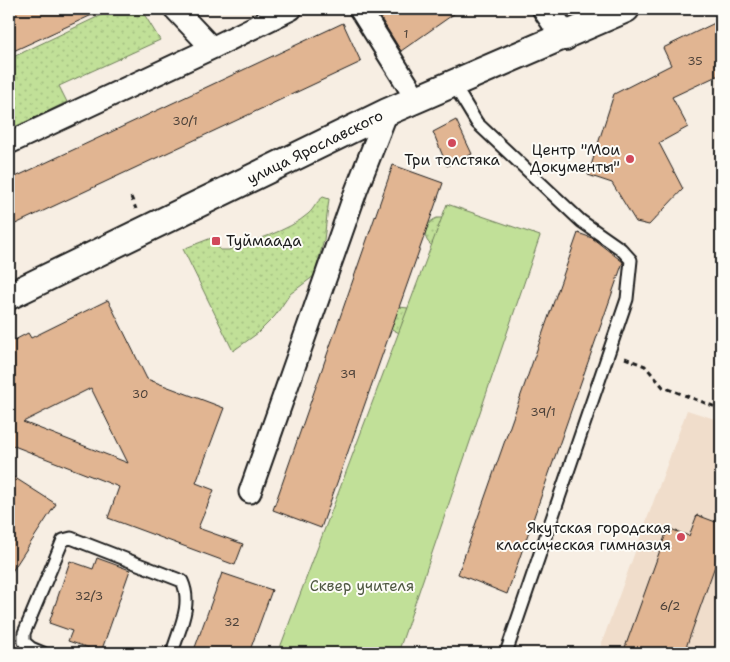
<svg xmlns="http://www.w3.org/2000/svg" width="730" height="662" font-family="'Shantell Sans',sans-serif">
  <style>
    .built { fill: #f0ddcb }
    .grass { fill: url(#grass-dots); stroke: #6e7e5a }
    .park { fill: #c1e098; stroke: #6e7e5a }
    .building { fill: #e1b592; stroke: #1c1c1c; fill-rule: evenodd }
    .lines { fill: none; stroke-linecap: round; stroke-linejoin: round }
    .service-casing { stroke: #1c1c1c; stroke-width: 15 }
    .minor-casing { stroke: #1c1c1c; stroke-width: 25 }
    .tertiary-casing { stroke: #1c1c1c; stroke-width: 30 }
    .path { stroke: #1c1c1c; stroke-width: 3; stroke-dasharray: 5 4; stroke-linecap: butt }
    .service { stroke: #fdfcf7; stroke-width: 11 }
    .minor { stroke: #fdfcf7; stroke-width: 21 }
    .tertiary { stroke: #fdfcf7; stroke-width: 26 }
    .poi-dot { fill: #d1495b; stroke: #fdfcf7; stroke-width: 2 }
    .labels { text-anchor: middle; stroke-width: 4; stroke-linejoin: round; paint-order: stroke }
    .number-label { font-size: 12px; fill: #4d423a }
    .street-label { font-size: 15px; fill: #1c1c1c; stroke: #fdfcf7 }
    .poi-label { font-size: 15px; fill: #1c1c1c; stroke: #fdfcf7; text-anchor: end }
    .park-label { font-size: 15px; fill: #4e5741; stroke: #fdfcf7 }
  </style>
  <defs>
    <pattern id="grass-dots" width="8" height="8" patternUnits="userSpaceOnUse" patternTransform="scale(1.25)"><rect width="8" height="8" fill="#c1e098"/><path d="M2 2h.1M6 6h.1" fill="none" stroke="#a5c082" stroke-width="1.8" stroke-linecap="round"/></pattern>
  </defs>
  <rect width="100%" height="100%" fill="#f7eee3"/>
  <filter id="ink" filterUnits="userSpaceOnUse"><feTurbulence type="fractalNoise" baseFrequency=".02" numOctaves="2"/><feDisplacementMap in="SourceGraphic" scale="10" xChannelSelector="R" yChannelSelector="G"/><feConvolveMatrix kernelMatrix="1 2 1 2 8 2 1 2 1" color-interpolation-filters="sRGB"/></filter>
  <g filter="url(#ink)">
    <path class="built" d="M687,410l34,11v232h-123z"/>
    <path class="grass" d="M114,9h27l19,31 -101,46 8,16 -52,25 -6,-10v-58z
      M323,197l6,2 -5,41 -10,36 -24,18 -15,22 -17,17 -25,18 -50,-102 31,-12 6,13h9c23,-9 60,-19 79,-36 7,-6 6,-10 15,-17z
      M437,218h5l-7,30c-14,-8 -13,-24 2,-30z
      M399,307l9,1 -7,26 -11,-6 5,-19z"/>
    <path class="park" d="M447,204l93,32 -142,417h-120z"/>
    <path class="building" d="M9,9h96l-96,44z
      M375,9h86l-60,42z
      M721,20v54l-49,23 16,30 -29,16 24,46 -34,36 -13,-3 -24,-39 -24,-8 26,-81 57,-29 -8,-17z
      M343,23l18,39 -352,165v-47z
      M456,120l16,34 -25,12 -14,-34z
      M393,165l50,18 -122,345 -48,-18z
      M578,233l14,5 31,24 -116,332 -49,-20z
      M108,300l39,79 77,29 -28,75 18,7 -16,38 45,16 -8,21 -127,-47 11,-31 -110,-43v-101l19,-10 3,5zM91,388l37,75 -105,-41z
      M9,474l47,30 -47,72z
      M697,515l24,9v25l-37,104h-61l45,-125 21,8z
      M97,558l33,12 -29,82 -33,-11 4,-10 -23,-8 21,-62 23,8z
      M222,573l50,17 -23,63h-56z"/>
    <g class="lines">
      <defs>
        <path id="service" d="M454,85l23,38 104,98 40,28 10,11 -4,39 -121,354
          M43,653l-12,-5 -7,-6v-9l39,-93 8,-2 111,43c11,24 -3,48 -10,72"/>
        <path id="minor" d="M175,9l37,39 79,-39
          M360,9l57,91
          M9,143l203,-95
          M250,492l106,-301 31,-79"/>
        <path id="tertiary" d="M546,9l19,28
          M9,296l378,-184 239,-103"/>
      </defs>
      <use href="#service" class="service-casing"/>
      <use href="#minor" class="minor-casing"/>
      <use href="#tertiary" class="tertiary-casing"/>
      <path class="path" d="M131,197l5,12
        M625,358l20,8 18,21 58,22"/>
      <use href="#service" class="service"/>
      <use href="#minor" class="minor"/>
      <use href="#tertiary" class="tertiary"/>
    </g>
  </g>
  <g class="poi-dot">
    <circle cx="452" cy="143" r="5"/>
    <circle cx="630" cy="159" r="5"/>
    <rect x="211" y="236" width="10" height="10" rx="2.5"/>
    <circle cx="681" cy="537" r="5"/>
  </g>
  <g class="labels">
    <g class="number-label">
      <text x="406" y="38">1</text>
      <text x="695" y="65">35</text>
      <text x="185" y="125">30/1</text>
      <text x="348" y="378">39</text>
      <text x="140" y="398">30</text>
      <text x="543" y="416">39/1</text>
      <text x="89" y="600">32/3</text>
      <text x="670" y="610">6/2</text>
      <text x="232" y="626">32</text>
    </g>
    <g class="street-label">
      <text transform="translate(315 147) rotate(-26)" y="5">улица Ярославского</text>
    </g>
    <g class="poi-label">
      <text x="620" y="155">Центр "Мои<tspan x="620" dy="17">Документы"</tspan></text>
      <text x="452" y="165" text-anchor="middle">Три толстяка</text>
      <text x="226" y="246" text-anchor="start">Туймаада</text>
      <text x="671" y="533">Якутская городская<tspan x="671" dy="17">классическая гимназия</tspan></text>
    </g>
    <g class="park-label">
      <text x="362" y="591">Сквер учителя</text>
    </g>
  </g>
  <rect width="730" height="662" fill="none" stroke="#fdfcf7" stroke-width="30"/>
  <rect x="15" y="15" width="700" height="632" fill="none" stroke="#1c1c1c" stroke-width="2" filter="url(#ink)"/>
</svg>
